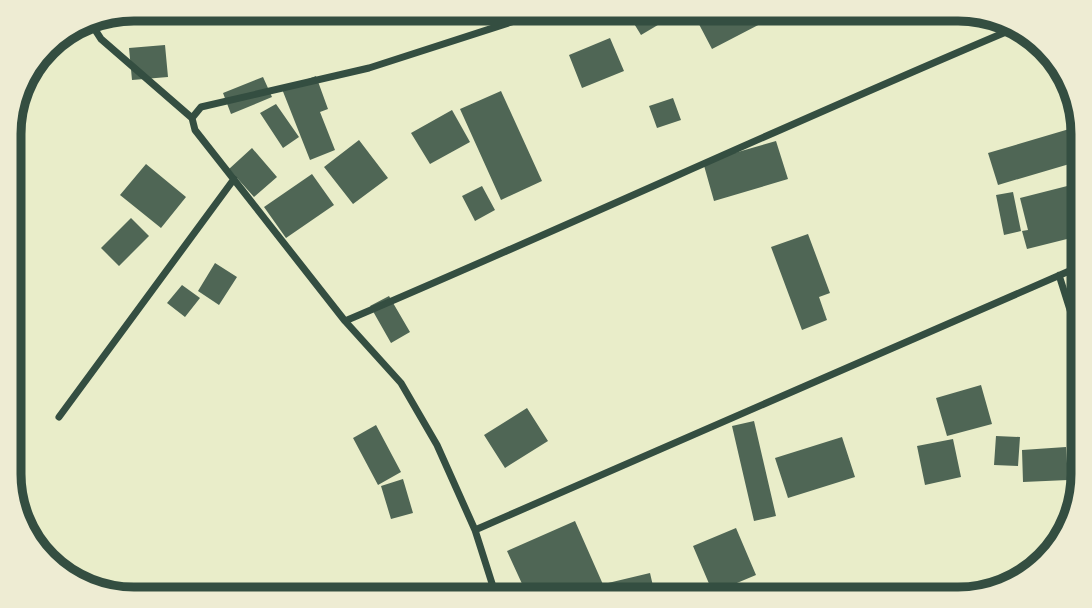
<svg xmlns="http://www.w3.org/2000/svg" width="1092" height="608" font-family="Karla,sans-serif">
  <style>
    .building { fill: #4f6655 }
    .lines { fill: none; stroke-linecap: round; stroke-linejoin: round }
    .minor { stroke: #344e41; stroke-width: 7 }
    .rim { fill: none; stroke: #344e41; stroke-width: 9 }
  </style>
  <rect width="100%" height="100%" fill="#e9edc9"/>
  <path class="building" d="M625,9h44l4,7 -32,19z
    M691,9h98l-77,40z
    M824,9h27l-20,11z
    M610,38l14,33 -42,17 -13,-33z
    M165,45l3,32 -36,3 -3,-32z
    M1054,57l8,8 19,55 -8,2z
    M316,76l12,33 -8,3 15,38 -25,10 -28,-71z
    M263,77l9,20 -41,17 -8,-21z
    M501,91l41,90 -41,19 -41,-91z
    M673,98l8,22 -24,8 -8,-22z
    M276,104l23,33 -16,11 -23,-35z
    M452,110l18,32 -40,22 -19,-31z
    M1076,127l7,33 -85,25 -10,-32z
    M359,140l29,38 -35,26 -29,-37z
    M776,141l12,38 -74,22 -11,-39z
    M252,148l25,29 -23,20 -25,-28z
    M146,164l40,33 -25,31 -41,-33z
    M312,174l22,31 -48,33 -22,-31z
    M1083,182v53l-56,14 -5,-18 6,-1 -8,-32z
    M482,186l13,24 -20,11 -13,-25z
    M1013,192l8,39 -17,4 -8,-40z
    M131,218l18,18 -30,30 -18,-18z
    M808,234l22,59 -11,4 8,23 -25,10 -31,-83z
    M215,263l22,14 -18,28 -21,-14z
    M182,285l18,13 -15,19 -18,-14z
    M389,296l21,36 -19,11 -21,-37z
    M981,385l11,39 -45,12 -11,-38z
    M527,408l21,33 -43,27 -21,-33z
    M754,421l22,95 -22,5 -22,-95z
    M376,425l25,47 -23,13 -25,-47z
    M996,436l24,1 -2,29 -24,-1z
    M842,437l13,40 -67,21 -13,-40z
    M953,439l8,38 -36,8 -8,-39z
    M1066,447l2,33 -45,2 -1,-32z
    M403,479l10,34 -22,6 -10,-33z
    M575,521l30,68 -23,10h-53l-22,-48z
    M736,528l20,47 -43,18 -20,-47z
    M650,573l6,26h-44l-4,-16z"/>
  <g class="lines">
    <path class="minor" d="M92,25l9,14 91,79
      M1059,275l24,76
      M345,321c226,-96 449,-200 675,-295
      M59,417l175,-238
      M475,530l608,-265
      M497,599l-22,-69 -38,-85 -36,-62 -56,-62 -150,-191 -3,-12 9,-11 168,-39 158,-51 15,-8
      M955,599l76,-27"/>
  </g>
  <path d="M0 0H1092V608H0ZM134 21H958A113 113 0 0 1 1071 134V474A113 113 0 0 1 958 587H134A113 113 0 0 1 21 474V134A113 113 0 0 1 134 21Z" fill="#eeecd3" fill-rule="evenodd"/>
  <path class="rim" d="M134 21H958A113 113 0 0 1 1071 134V474A113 113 0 0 1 958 587H134A113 113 0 0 1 21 474V134A113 113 0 0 1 134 21Z"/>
</svg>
